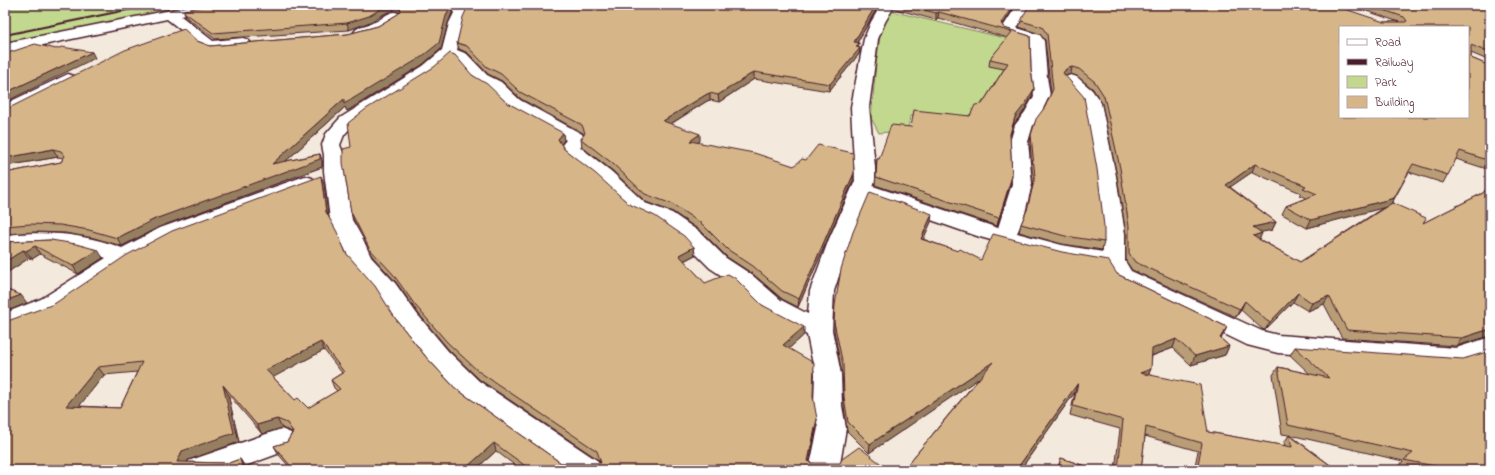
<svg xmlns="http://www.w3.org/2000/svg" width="1495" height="475" font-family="'Indie Flower',sans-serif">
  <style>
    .green { fill: #c1d88e; stroke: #867c5c }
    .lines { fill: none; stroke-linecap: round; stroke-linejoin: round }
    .street-casing { stroke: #4a1f2b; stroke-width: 3 }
    .street { fill: #fff; fill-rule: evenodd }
    .rail { stroke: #4a1f2b; stroke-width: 2 }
    .wall { fill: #b89d76; stroke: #4a1f2b; fill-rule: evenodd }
    .shaded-wall { fill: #967f60; stroke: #4a1f2b }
    .building { fill: #d6b689; stroke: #4a1f2b; fill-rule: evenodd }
  </style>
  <rect width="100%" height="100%" fill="#f3e9dc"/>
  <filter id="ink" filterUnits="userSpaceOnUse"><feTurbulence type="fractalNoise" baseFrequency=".025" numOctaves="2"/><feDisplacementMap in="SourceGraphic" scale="8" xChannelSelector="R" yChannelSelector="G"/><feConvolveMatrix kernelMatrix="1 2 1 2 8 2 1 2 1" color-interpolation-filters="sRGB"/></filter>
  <g filter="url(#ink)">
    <path class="green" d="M5,5h213l-213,41z
      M891,11l131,31 -21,41 -38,38 -53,-5 -2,14 -29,3 -8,-15 5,-54 5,-35z"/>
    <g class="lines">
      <defs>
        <path id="street" d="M196,5h27l-2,3 -40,8 32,25 30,-3 5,2 3,3 -3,3 -28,5 -16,-3 -37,-29 -162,34v-10z
          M451,5h14l3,8 -5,10 -6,27 10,4 20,21 14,7 19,18 62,34 3,7 -5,6 32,25 33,31 27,10 29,20 25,25 26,17 29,25 27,14 2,-23 19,-52 26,-58 -4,-74 13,-68 7,-17 10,-17h14l-10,17 -7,17 -9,68 6,60v14l-2,5 125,42 14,-44 -2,-42 5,-17 10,-13 9,-16 -3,-19 -1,-36 -27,-8 -2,-3 16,-25h14l-14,23 23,7 4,6 3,36 3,19 -8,17 -9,12 -5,17 4,42 -8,33 -7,16 45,12 41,7v-18l-7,-58 -13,-73 -20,-23 2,-3 6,-2 6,2 15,13 9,13 15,73 9,58v27l6,10 131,60 16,4 178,13 34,-11v19l-33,10 -179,-13 -31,-8 -132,-64 -9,-14 -46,-8 -80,-22 -112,-39 -17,41 -17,52 -2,39 9,44 1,32 4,22 -7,42h-30l9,-42 -4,-22 1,-32 -8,-39 -44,-23 -27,-27 -26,-17 -25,-25 -29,-20 -25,-12 -33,-31 -32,-25 -5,-9 5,-6 -58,-32 -19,-18 -14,-9 -18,-21 -6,-2 -16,14 -68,43 -15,11 -8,9 -4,10 4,10v16l8,49 11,19 8,18 24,26 22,31 31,37 31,30 119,80 4,9h-38l-105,-75 -29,-30 -31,-39 -20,-33 -26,-28 -23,-45 -6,-49v-16l-2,-10 4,-11 14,-16 83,-52 19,-16 7,-27 5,-10z
          M394,12l5,1 2,3c-7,10 -34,22 -45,19l-2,-3c4,-7 16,-7 23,-11 6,-3 10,-8 17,-9z
          M68,74l6,2 2,3 -2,3 -63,33 -6,1v-12z
          M305,176l7,2 3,4 -3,4 -136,52 -45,24 -51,36 -21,13 -54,21v-19l36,-14 65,-41c-33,-14 -66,-13 -101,-9v-14c41,-4 79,-2 117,13l38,-20z
          M281,429l10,4 5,8 -5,8 -57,21h-50l4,-9z"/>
      </defs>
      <use href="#street" class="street-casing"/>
      <use href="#street" class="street"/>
      <path class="rail" d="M5,35l146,-30"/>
    </g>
    <path class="wall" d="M211,5h239l2,8 -4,10 -7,26 -19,16 -75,46 -2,-4 -59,54 34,-7 2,7v6l-163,60 -37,19 -28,-8 -29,-5 -30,-1 -30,2v-61l56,-11 2,-4 -5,-1 -53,9v-56l2,-1 190,-68 13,5 138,-12 30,-8 20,-12 2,-2 -6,-1 -8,2 -16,9 -21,8 -134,9 -28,-21 -3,-6z
      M466,5h413l-22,38h2l-1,4 2,1 -1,6 -30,37 -75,-12 -35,23 -9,-2 -3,1 -36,23 29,17 -2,2 155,38 -55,126 -16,-8 -29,-25 -26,-17 -25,-25 -29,-20 -27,-10 -33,-31 -31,-24 -1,-8 3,-4 -1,-2 -62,-34 -19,-18 -14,-7 -20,-21 -9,-4 -2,-6 10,-35z
      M895,5h120l-13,20 2,3 26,8 1,34 3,19 -2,7 -8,15 -10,13 -4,12 2,40 -2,8 -13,42 -122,-41 2,-26h2l32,-32 59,-11 12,-12 22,-35 -15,-3 1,-7 18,-21 -70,-20 -2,2 -41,-11z
      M1349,5h141v56l-19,-8v5l19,8v104l-34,-11 -13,24 -34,-11 -17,31 31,20 60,-30 7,-8v151l-34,10 -114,-8 -18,-34 -16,7 -15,-9 -28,28 -3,-1 -21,-19 -5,7 -104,-47 -6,-9v-27l-9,-58 -15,-73 -9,-14 -16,-13 -6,-2 -6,1 39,167 -2,8 -40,-6 -43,-12 2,-8 6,-14 6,-26 -3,-42 1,-7 20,-42 -6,-53 -5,-6 -21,-7 2,-6 378,1zM1252,172l49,21 -2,2 7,3 -20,8 -4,8 25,14 77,-21 -84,55 -41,-23 2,-7 11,-2 4,-8 -46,-35z
      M472,75l34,27 58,38 -3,4 3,5 65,55 65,43 1,8 -11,6 21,22 57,22 42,30 -16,14 25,48 3,31 -7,34 1,1 79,7h-368l-25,-19 -21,19h-183l-13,-15 -5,-9 13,-4 5,-9v-1l-10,-4 -20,6 -34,-40 11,48 -51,18 -2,2 43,1 11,-4 5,8 -240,3 49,-166 270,-121 4,34 18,36 49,65 31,39 29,31 106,75h39l-1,-3 -119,-80 -31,-30 -31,-37 -22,-31 -24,-26 -19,-37 -2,-7v-65zM324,350l18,23 -11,7 3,8 3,3 -29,17 -13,-8 -22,-23zM137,372l-17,36 -41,-2 25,-31z
      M931,222l-8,17 58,21 136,14 110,53 -6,12 8,7 -4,9 -34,10 -18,-17 -21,8 -3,19 59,57 77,14 -1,-3 5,-8 -7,-1 -9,-59 5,-8 32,7 -20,-19 5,-8 195,123h-85l-7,-2 5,-7 -113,-26 47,35h-143l4,-19 -53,-15 -4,34h-26l5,-41 -50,-14 5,-23 -55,78h-117l76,-92 -110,75 -22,-22 -3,-25 -2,-32 -8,-44 1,-25z
      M51,240l52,18 -25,16 -38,-20 -8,5 -3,-1 -24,16v-32z
      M1061,458l36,12h-40z"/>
    <path class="shaded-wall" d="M393,5l1,6 -8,2 -16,9 -21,8 -2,-7 37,-16z
      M876,5h3l-26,44 1,-7z
      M1013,5h2l-15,24 1,-6z
      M451,7l1,6 -4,10 -7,26 -19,16 -75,46 -2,-4 -70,64 -3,-7 72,-65 102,-83z
      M939,12l-1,6 -2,2v-7z
      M859,43l-1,6 2,-1 -1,6 -30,37 1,-7z
      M92,52l3,6 -90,44v-9z
      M1072,67l-1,7 -6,2 -2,-3 3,-4z
      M754,72v7l-35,23 -1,-7z
      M1034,89l-2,7 -8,15 -10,13 -5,18 6,-25z
      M710,93v7l-3,1 -43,27 -1,-7 44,-27z
      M563,133l1,7 -4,6 -2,-7z
      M700,134v7l-10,7v-7z
      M53,149l5,8 -53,9v-8z
      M320,154l2,7v6l-163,60 -37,19 -5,-8 38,-19z
      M1255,164l-3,8 -29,20 3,-7z
      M854,173l-1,8 -55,126 1,-8z
      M321,176l3,7 5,37 -3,-8z
      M1012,176l-2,8 -13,42 2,-8z
      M1394,198l-4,8 -83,22 4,-8z
      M932,214l-1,8 -11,25 1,-8z
      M1276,222l-4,8 -23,5 4,-8z
      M1262,233l-3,8 -6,-5z
      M35,246l5,8 -8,5 -6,-8z
      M694,247l1,8 -16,8v-8z
      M23,250l6,8 -24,16v-12z
      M98,250l5,8 -25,16 -5,-8z
      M1298,293l-5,9 -28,28 5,-8z
      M21,295l6,8 -22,9v-11z
      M1329,296l-5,8 -16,7 4,-8z
      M1245,301l-4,9 -5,7 4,-8z
      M804,327v8l-21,19v-9z
      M1227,327l-4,8 -7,11 4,-8z
      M1490,329v7l-34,10 6,-8z
      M1176,339l-3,9 -25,9 4,-8z
      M321,342l3,8 -54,29 -4,-9z
      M1229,346l-4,9 -34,10 4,-9z
      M993,362l-3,9 -121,82 1,-9z
      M98,367l6,8 -31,39 -7,-8z
      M1151,369l-4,9 -7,-5z
      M1078,383l-3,9 -55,78h-4z
      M223,385l5,9 11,48 -51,18 -5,10 -6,-8 5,-11z
      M277,419l5,9 -20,6 -5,-9z
      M817,419l-1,9 -8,42v-9z
      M494,443l2,8 -21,19h-8v-3z
      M240,459l5,8 1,3h-3z"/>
    <path class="building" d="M211,5h182l-9,2 -15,9 -22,7 -134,10 -29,-21v-2z
      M393,5h57l1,2 -5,9 -7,27 -19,15 -76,46v-5l-72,65 48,-10v5l-165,60 -38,19 -28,-8 -29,-5 -30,-1 -25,2v-53l56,-11 4,-6 -4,-5 -8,-2 -48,9v-48l120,-60 59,-21 13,12 13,5 138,-12 30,-8 20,-12 3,-3 -2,-5z
      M468,5h408l-22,37 5,1 -3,4 4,1 -30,36 -76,-12 -36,23 -8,-2 -3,1 -44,27 37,13 -10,7 64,12 40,13 8,-7 4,1 12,-15 35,8 1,20 -55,126 -17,-8 -29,-25 -26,-17 -25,-25 -30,-20 -27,-10 -33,-31 -31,-24 4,-6 -3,-8 -62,-33 -19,-18 -14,-7 -20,-21 -10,-3 6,-26 5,-11z
      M904,5h109l-12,18 3,5 26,8 1,34 3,19 -9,15 -10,13 -5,17 2,42 -13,42 -123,-41 1,-18h2l12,-34 20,2 3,-17 56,6 5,-11 7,-1 26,-41 -18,-4 22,-27 -73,-20 -3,1z
      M1029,5h304l51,17h21l2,-1 -3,-4 -35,-12h121v48l-19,-8v13l19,8v95l-30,-10 -12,24 -35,-11 -19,34 -83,22 -25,-14 31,-12 -14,-6 3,-2 -51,-22 -29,21 50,37 -23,5 9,6 -9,3 47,26 92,-59 34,15 -3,5 60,-30 7,-8v144l-28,9 -115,-8 -18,-34 -17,7 -14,-10 -28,29 -3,-1 -22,-20 -5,8 -105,-47 -6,-9v-27l-9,-58 -16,-72 -9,-14 -16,-13 -7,-2 -6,2 -3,4 21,24 13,72 7,57v16l-39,-6 -44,-12 6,-14 8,-33 -4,-42 5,-16 9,-12 8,-18 -6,-55 -5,-7 -21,-6zM1340,27h128v90h-128z
      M35,44l21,5 6,-2 30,5 -87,41v-39z
      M450,53l5,2 17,20 15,9 19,18 57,31 -5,6 6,10 32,25 33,30 26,12 29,20 10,11 -15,8 26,28 23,-9 7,4 27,27 42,22 -21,18 31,18 -1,34 4,22 -9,42 2,2h30l2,-4 17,-12 30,23h-358l-37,-27 -27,24 2,1 -2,2h-173l-20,-24 13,-4 6,-10 -6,-9 -10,-4 -20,6 -34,-40 11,48 -52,18 -5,11 52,1 11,-4 3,11h-238v-148l49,-18 73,-49 45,-24 149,-55 5,36 11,20 9,21 29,33 20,32 31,39 29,31 106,75h40l-4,-12 -119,-80 -31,-29 -32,-37 -22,-31 -24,-26 -18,-36 -8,-49v-14l8,-2 -3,-24 18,-14 68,-42zM321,342l23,30 -13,8 9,9 -32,19 -10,-10 -3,2 -29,-30zM142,362l-22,46 -54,-2 32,-39z
      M870,192l62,22 -11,25 37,12 2,-2 21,11 12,-26 69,18 46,8 9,14 110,53 -7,11 9,8 -34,10 -19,-17 -24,10 -1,20 -11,4 60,12 8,47 84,15 -3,-12 48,35h-140l5,-27 -56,-16 -5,43h-23l5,-50 -50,-14 5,-23 -62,87h-113l90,-108 -123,82 -22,-22 -4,-25 -1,-32 -9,-43 1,-17 6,-36 12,-37z
      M51,240l25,4 22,6 -25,16 -38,-20 -9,5 -3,-1 -18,12v-20z
      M5,289l16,6 -16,6z
      M1295,347l168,12 27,-8v119h-47l2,-2 -41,-8 9,-7 -125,-28 -10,-58 51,11z
      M1061,458l35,12h-38z"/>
  </g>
  <rect width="1495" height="475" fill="none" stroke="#fff" stroke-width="20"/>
  <rect x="10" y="10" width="1475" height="455" fill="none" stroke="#4a1f2b" stroke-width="1.5" filter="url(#ink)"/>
  <rect x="1339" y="26" width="130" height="92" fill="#ffffff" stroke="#b7a5aa"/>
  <rect x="1347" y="39" width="20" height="6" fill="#ffffff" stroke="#b7a5aa"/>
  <text x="1375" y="46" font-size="12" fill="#4a1f2b">Road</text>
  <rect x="1347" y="59" width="20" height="6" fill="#4a1f2b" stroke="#b7a5aa"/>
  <text x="1375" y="66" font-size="12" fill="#4a1f2b">Railway</text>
  <rect x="1347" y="76" width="20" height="12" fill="#c1d88e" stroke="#b7a5aa"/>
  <text x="1375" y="86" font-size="12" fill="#4a1f2b">Park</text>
  <rect x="1347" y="96" width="20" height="12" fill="#d6b689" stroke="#b7a5aa"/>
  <text x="1375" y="106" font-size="12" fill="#4a1f2b">Building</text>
</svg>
